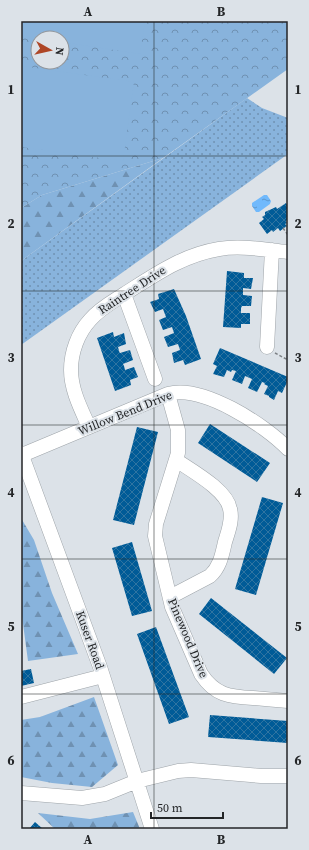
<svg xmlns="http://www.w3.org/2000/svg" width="309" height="850" font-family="'Source Serif 4',serif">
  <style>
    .grass { fill: url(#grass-dots) }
    .forest { fill: url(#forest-firs) }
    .park { fill: url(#park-crowns); fill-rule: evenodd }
    .garden { fill: #88b3dc }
    .water { fill: url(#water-ripples) }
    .building { fill: url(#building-cross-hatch) }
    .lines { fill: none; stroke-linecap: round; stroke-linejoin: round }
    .minor-casing { stroke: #9ea4a9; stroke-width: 15 }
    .path { stroke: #7e8286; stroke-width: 1.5; stroke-dasharray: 3 2; stroke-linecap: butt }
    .minor { stroke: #fff; stroke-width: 14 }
    .grid { fill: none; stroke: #232527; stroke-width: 1; stroke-opacity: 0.55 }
    .labels { text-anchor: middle; stroke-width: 4; stroke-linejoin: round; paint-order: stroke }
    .street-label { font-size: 12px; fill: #232527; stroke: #dce2e8 }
    .neatline { fill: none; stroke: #232527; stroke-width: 1.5 }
    .grid-label { font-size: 13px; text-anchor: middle; font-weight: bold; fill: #232527 }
  </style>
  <defs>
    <pattern id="grass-dots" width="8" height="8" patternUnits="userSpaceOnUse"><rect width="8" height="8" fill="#88b3dc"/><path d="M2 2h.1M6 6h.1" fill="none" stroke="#6f91b2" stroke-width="1.8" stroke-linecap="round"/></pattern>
    <pattern id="forest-firs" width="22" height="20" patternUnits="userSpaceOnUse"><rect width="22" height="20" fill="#88b3dc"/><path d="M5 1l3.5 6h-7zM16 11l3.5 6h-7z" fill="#6f91b2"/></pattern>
    <pattern id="park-crowns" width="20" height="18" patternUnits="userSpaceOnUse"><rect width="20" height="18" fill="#88b3dc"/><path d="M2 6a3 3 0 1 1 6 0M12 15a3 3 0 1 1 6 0" fill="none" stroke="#6f91b2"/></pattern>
    <pattern id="water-ripples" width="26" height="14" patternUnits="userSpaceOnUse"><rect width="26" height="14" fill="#70b9fc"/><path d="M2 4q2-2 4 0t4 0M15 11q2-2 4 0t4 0" fill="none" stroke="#5c96cc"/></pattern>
    <pattern id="building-cross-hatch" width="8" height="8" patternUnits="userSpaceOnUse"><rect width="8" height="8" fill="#005b97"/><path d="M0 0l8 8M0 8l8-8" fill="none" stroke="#2f74a1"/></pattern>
  </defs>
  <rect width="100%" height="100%" fill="#dce2e8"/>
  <path class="grass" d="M247,98l15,10 26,10v36l-267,191v-84z"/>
  <path class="forest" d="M163,158l-142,103v-53l21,-13z
    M21,518l13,22 18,53 26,61 -50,7 -7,-52z
    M94,697l24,68 -26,22 -40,-4 -31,-6v-57l19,-3z
    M133,812l7,17h-85l-17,-16 52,6z"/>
  <path class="park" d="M21,21h267v48l-125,89 -121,37 -21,13zM38,38h24v24h-24z"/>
  <path class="garden" d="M21,21h124l-5,33 -78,-12v-4h-24l-17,-2z
    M21,66l113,16 -11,79 -102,-14z"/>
  <path class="water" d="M264,195h3l4,6 -1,3 -11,8h-3l-4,-6v-3z"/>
  <path class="building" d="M286,203l2,3v13l-2,2 1,2 -2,1 2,2 -7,5 -2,-3 -5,4 -1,-2 -5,4 -8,-11 5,-4 -2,-2 3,-2v-3l11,-5 1,2z
    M227,271l17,2v5h9l-2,11 -8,-1v7l9,1 -1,10h-9l-1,2v5h9v11h-9v4l-18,-1z
    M174,289l12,27 15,43 -16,6 -2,-5 -9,3 -2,-10 8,-3 -2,-6 -10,3 -4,-10 10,-4 -2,-6 -9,3 -4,-10 7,-3 -3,-8 -8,3 -5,-10 9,-3 -1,-5z
    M113,332l1,5 10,-4 2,11 -8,3 1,4 1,2 10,-3 3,10 -10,4 1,2 1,4 9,-3 4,10 -8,3 1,5 -16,6 -18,-53z
    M220,348l68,29v3l-6,13 -4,-2 -4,9 -5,-3v-1l-5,-2 4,-8 -4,-2 1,-1 -3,-1 -5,10 -9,-4 4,-9 -7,-3 -3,8 -10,-4 4,-9 -4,-1 -1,2 -4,-2 -3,7 -11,-3 4,-8 -4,-2z
    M210,424l60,39 -13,19 -59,-39z
    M137,427l21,5 -24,93 -21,-5z
    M262,497l21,6 -27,92 -21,-6z
    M132,542l20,69 -20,5 -20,-68z
    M211,598l76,60 -13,16 -75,-60z
    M156,627l33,90 -20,7 -32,-90z
    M31,669l3,14 -13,3v-15z
    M210,715l78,6v22l-80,-6z
    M35,822l8,7h-14z"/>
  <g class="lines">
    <defs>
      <path id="minor" d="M124,294l31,85
        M267,347l5,-97
        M168,394l10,36v23l-22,71 -1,12 17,71 29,67c14,21 28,23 52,24 12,1 23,2 35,3
        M89,427c-8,-18 -18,-37 -18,-57 0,-18 7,-37 19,-50 10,-12 24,-19 36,-27 30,-19 57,-38 93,-44 22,-4 46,1 69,3
        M21,453l79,214 52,162
        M22,455l146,-61c34,-10 97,31 120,55
        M170,597l40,-21c10,-9 12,-21 15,-34 3,-10 8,-22 5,-33 -3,-19 -38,-38 -54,-49
        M21,697l82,-21
        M21,793l61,5 23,-4 32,-13 41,-10 13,-1 70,6h27"/>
    </defs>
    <use href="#minor" class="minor-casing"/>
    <path class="path" d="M283,228l5,7
      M275,353l13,7"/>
    <use href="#minor" class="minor"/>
  </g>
  <path class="grid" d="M154,21v808M21,156h267M21,291h267M21,425h267M21,559h267M21,694h267"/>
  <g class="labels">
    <g class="street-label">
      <text transform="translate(132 290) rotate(-33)" y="4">Raintree Drive</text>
      <text transform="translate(125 413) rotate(-22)" y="4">Willow Bend Drive</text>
      <text transform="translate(188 638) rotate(67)" y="4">Pinewood Drive</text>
      <text transform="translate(90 640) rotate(70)" y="4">Kuser Road</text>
    </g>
  </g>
  <rect width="309" height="850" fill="none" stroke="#dce2e8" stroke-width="44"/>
  <g transform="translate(50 50) rotate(98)"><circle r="19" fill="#dce2e8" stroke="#92969b"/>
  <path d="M0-3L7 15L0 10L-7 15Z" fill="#ae4626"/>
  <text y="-6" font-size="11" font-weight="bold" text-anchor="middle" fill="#232527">N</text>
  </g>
  <path d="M151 812v6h72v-6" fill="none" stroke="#232527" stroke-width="2"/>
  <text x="157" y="812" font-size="12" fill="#232527" stroke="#dce2e8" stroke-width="3" paint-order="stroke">50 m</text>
  <rect x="22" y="22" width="265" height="806" class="neatline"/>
  <g class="grid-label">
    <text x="88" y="16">A</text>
    <text x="221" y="16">B</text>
    <text x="11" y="94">1</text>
    <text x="298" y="94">1</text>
    <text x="11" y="228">2</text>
    <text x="298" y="228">2</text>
    <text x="11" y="362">3</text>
    <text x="298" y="362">3</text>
    <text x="11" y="497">4</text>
    <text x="298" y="497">4</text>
    <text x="11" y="631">5</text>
    <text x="298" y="631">5</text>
    <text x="11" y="765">6</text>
    <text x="298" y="765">6</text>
    <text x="88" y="844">A</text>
    <text x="221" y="844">B</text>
  </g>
</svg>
